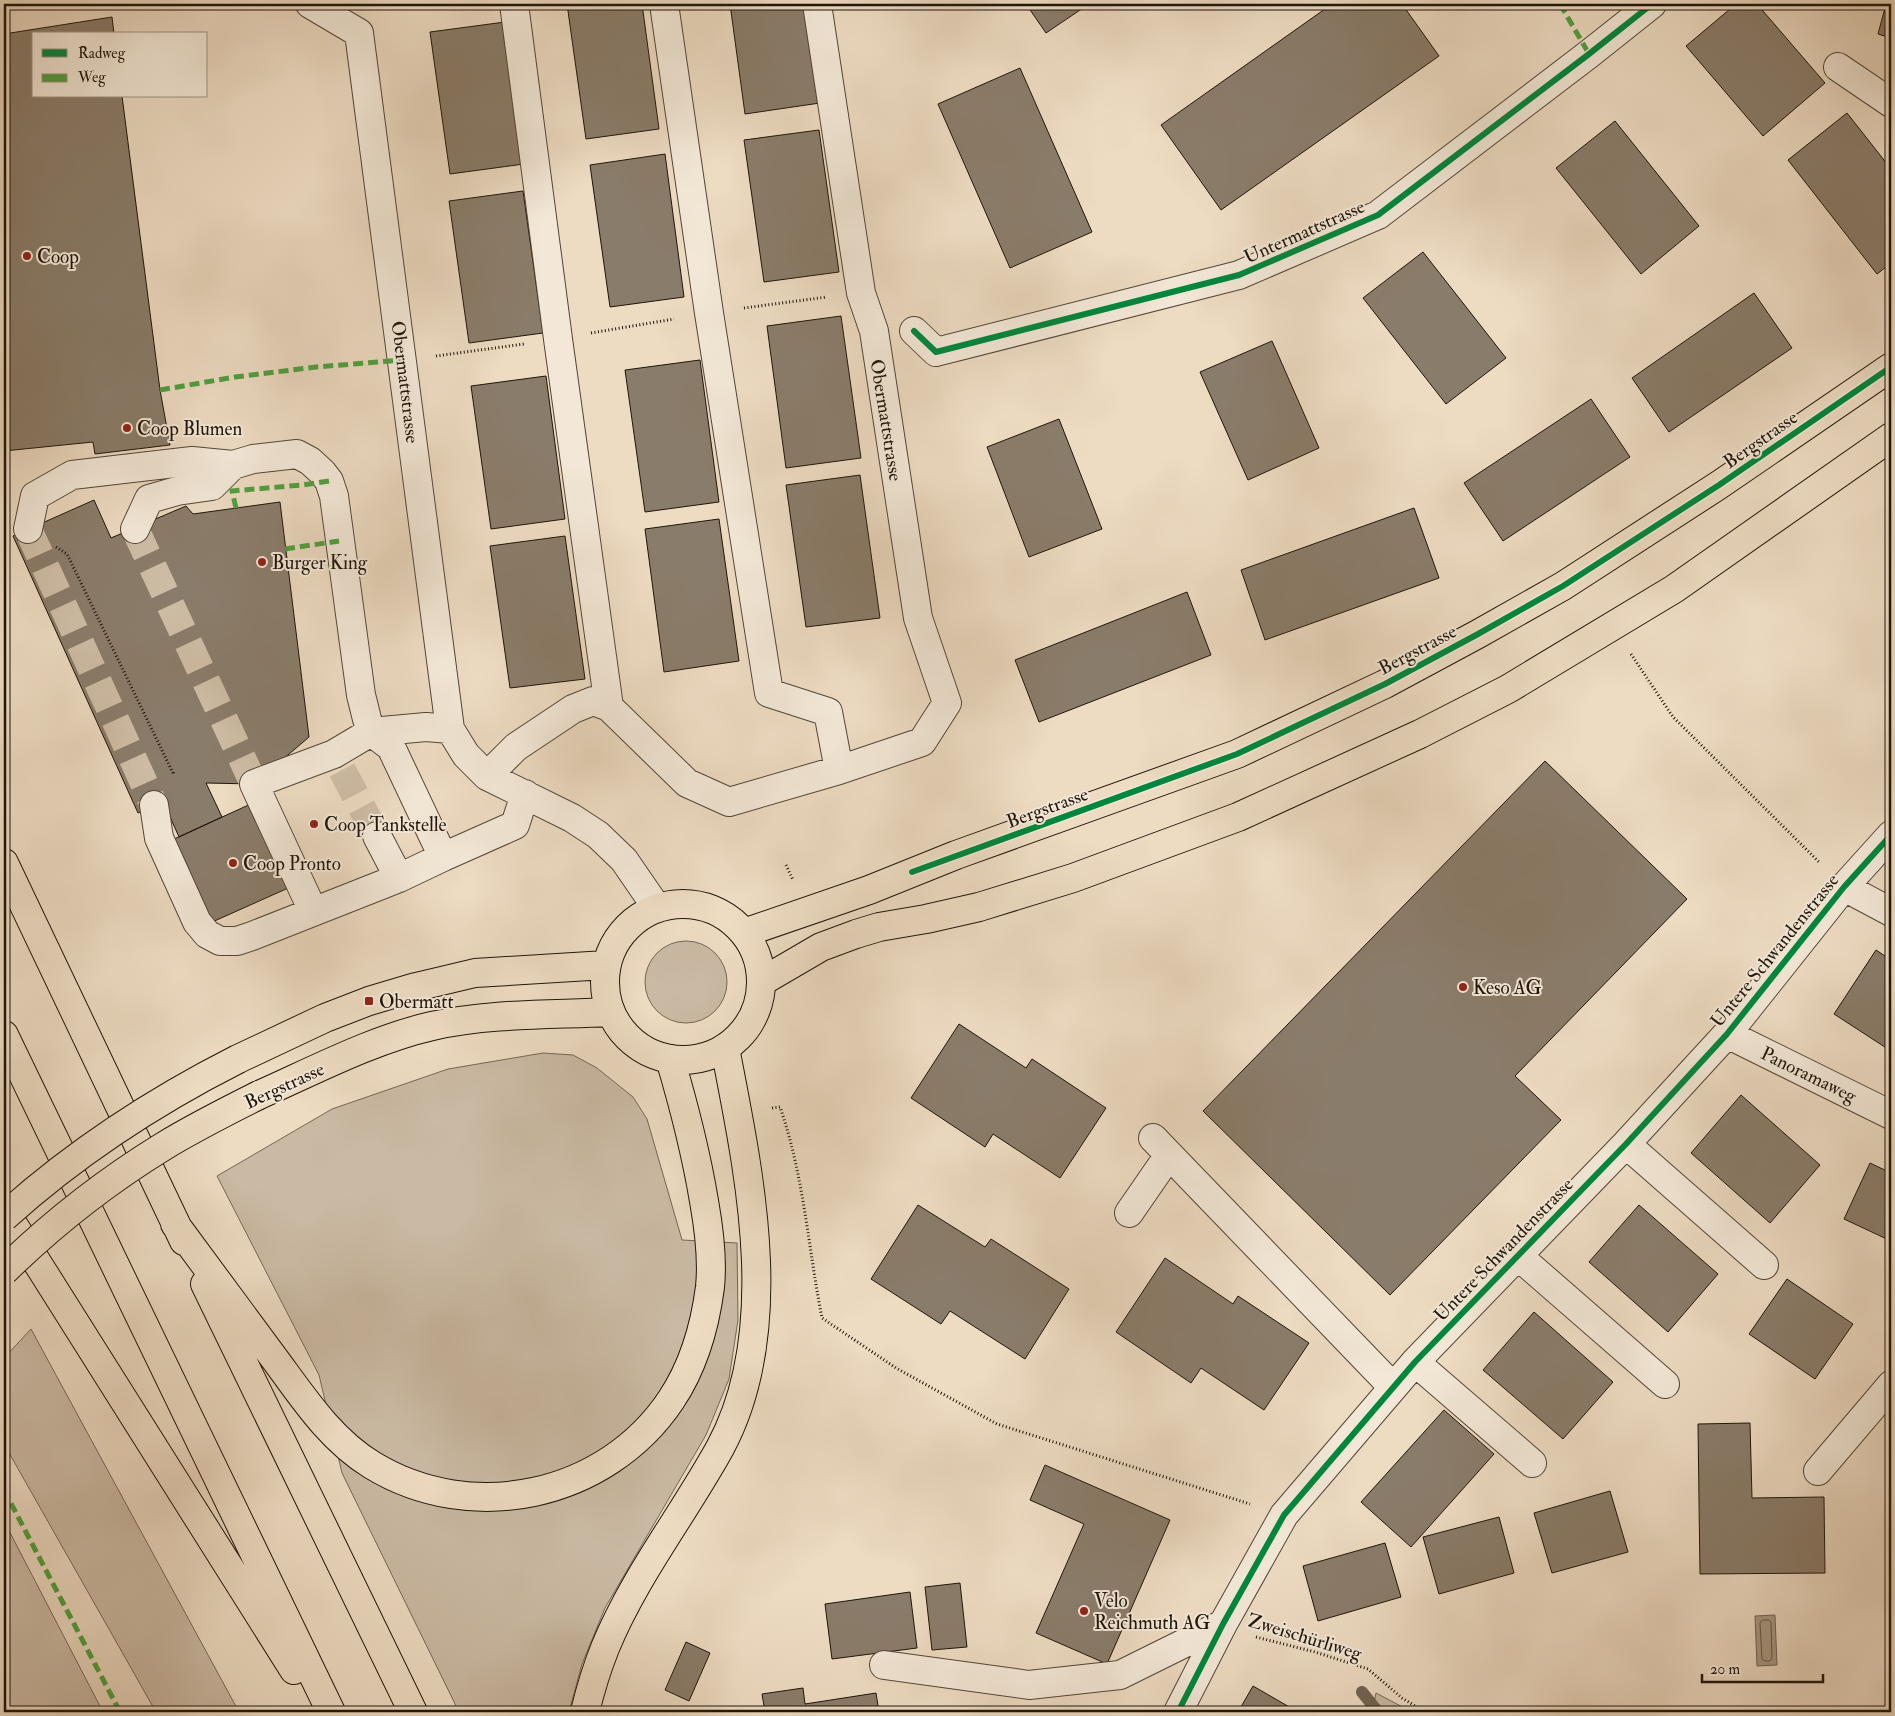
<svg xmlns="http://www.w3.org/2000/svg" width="1895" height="1716" font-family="'IM FELL Double Pica',serif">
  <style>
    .green { fill: #cab9a3; stroke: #746756 }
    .water { fill: #a79883; stroke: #716453 }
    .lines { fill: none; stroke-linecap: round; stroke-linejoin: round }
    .shore { stroke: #635646; stroke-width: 1 }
    .stream { stroke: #716453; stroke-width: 12 }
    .building { fill: #8a7c6a; stroke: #1f150a }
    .minor-tunnel { stroke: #cebda6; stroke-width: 28; stroke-dasharray: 28 14; stroke-linecap: butt }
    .minor-casing { stroke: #524638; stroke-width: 30 }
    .major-casing { stroke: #1f150a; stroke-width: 30 }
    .highway-casing { stroke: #1f150a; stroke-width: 30 }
    .path { stroke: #1f150a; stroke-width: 3; stroke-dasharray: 1 2.5; stroke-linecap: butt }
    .minor { stroke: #f3e8d7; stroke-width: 28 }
    .major { stroke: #eddbc2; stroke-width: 28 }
    .highway { stroke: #eddbc2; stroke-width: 28 }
    .major-bridge-casing { stroke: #1f150a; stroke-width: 30; stroke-linecap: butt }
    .major-bridge { stroke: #eddbc2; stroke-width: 28 }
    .quiet { stroke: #4fa03e; stroke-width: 5; stroke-dasharray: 10 5; stroke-linecap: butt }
    .cycleway-casing { stroke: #f3e8d7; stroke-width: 9 }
    .cycleway { stroke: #00873e; stroke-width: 6 }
    .poi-dot { fill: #8f2418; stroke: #f3e8d7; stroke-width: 2 }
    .labels { text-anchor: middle; stroke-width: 4; stroke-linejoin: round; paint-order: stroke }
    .street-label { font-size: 19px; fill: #1f150a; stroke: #f3e8d7 }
    .poi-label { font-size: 19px; fill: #1f150a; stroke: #f3e8d7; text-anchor: start }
  </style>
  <rect width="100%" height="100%" fill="#eddbc2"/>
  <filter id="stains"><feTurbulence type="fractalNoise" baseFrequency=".004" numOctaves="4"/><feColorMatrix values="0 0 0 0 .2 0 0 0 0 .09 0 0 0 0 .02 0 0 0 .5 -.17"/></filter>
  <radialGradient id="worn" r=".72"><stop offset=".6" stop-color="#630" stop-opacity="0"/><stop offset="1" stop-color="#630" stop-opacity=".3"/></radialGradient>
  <path class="green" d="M645 982a41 41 0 1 1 82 0a41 41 0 1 1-82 0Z
    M543,1053l30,2 24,13 36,29 14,22 35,121 55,3 1,77 -9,59 -23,56 -101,173 -23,56 -13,48h-110l-117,-239 -23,-98 -102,-199 115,-67 116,-40z
    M31,1329l208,383h1h-84l-152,-268v-86z
    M4,1521l99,191h-99z
    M1376,1693l36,19h-40z"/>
  <path class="water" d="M1775,1615l2,50 -20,1 -2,-50z"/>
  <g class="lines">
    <path class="shore" d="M1763,1620h6l2,2 1,36 -2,3h-6l-2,-2 -2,-36z"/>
    <path class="stream" d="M1362,1692l16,20"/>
  </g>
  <path class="building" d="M567,4h75l17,125 -73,10z
    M730,4h76l14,99 -75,11z
    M1026,4h63l-43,29z
    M1332,4h70l37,52 -218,154 -60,-85z
    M1736,4h21l68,79 -62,53 -77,-90z
    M1886,4h5v34l-13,-4z
    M112,17l2,17h-80v62h88l38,294 10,55 -75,9 -2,-12 -89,9v-417z
    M505,22l19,142 -74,10 -20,-142z
    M1020,68l72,164 -82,36 -72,-164z
    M1847,113l44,56v94l-14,11 -89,-114z
    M1615,121l84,105 -58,48 -85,-106z
    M819,130l20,142 -75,10 -20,-142z
    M665,154l19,143 -74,10 -20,-142z
    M523,191l20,142 -74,10 -20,-142z
    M1423,252l83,106 -60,46 -83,-106z
    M1754,293l38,55 -123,84 -37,-54z
    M841,316l20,142 -75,10 -19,-142z
    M1272,341l47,107 -71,32 -48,-108z
    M700,360l19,142 -74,10 -20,-142z
    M546,376l19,143 -74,10 -20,-143z
    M1591,399l39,58 -127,84 -39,-58z
    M1059,419l43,110 -73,28 -42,-110z
    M860,475l20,143 -74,9 -20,-142z
    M94,500l17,38 75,-32 7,8 87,-12 29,235 -55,47 -48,-1 16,34 -43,20 -16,-36 -25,12 -125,-277z
    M1414,508l25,70 -174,62 -24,-70z
    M719,519l20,142 -75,11 -19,-143z
    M565,536l20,143 -75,9 -20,-142z
    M1187,592l24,63 -172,67 -24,-62z
    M1545,761l142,138 -172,177 46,44 -171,175 -187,-184z
    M255,802l40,83 -85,38 -38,-83z
    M1876,950l15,10v91l-57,-37z
    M959,1024l67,44 6,-9 74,49 -46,70 -67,-44 -8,13 -74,-49z
    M1741,1095l79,70 -50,58 -79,-70z
    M1870,1163l21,10v68l-47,-22z
    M918,1205l67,42 6,-8 78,50 -44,70 -75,-48 -9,13 -70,-45z
    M1639,1205l79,69 -50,58 -79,-70z
    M1165,1258l68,46 5,-8 71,47 -45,67 -63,-42 -10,15 -75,-51z
    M1787,1279l66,45 -38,55 -66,-45z
    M1534,1312l79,70 -50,57 -80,-69z
    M1444,1410l50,44 -83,93 -50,-45z
    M1750,1423l2,75 72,-1 1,76 -125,1 -2,-150z
    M1045,1465l125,55 -63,144 -71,-31 48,-109 -54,-24z
    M1610,1491l18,61 -76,21 -18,-60z
    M1499,1517l15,56 -75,21 -16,-57z
    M1385,1543l16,54 -83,24 -15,-55z
    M960,1583l7,64 -35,3 -7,-63z
    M910,1592l7,56 -85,11 -7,-55z
    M686,1642l24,11 -21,48 -24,-11z
    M1253,1686l45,26h-60z
    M803,1688l2,16 71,-11 3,19h-114l-3,-18z"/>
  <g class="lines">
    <path class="minor-tunnel" d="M28,529l126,276
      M135,529l119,255
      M342,770l35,66"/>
    <defs>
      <path id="minor" d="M310,4l49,29 91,696 16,26 21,21 85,42 26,17 26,25 33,48
        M514,4l44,335 51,368
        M664,4l45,309 60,380 59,19 11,58
        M1838,67l53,36
        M914,331l22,21 303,-77 139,-60 211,-161 63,-50
        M28,529l7,-33 37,-21 120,-14 41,4 20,-6 44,-5 13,7 12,11 7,9 5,15 27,199 6,24 4,13 20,15 52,110 72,-32 10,-31
        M135,529l14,-30 28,-8 35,-5 21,-21
        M487,776l29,-29 57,-38 20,-8 16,6 78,76 42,19 110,-32 83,-28 25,-39 -29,-85 -44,-287 -13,-38 -44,-289
        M154,805l5,33 38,84 10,12 13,7h17l15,-5 147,-58 44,-21
        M377,836l22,42
        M1844,887l47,25
        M313,911l-59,-127 80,-30 37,-22 55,-5 24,2
        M1727,1034l164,81
        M1153,1138l239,248
        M1626,1144l138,121
        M1129,1213l40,-58
        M1517,1255l148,129
        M1415,1362l117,101
        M1818,1471l73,-86
        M884,1665l145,20 91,-10 103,-51
        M1178,1712l45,-88 61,-109 131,-153 211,-218 101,-110 117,-147 47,-52"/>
      <path id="major" d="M605 982a78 78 0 1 1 156 0a78 78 0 1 1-156 0Z
        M744,933l125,-43 87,-35 281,-101 148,-70 93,-50 85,-48 156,-101 172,-118
        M761,982l60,-35 35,-13 23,-7 47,-8 53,-12 94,-29 165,-61 182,-83 88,-45 166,-100 217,-152
        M238,1059l87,-41 44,-17 47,-14 59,-14 131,-8
        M259,1095c54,-24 115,-56 173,-69 59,-13 119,-11 178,-14"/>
      <path id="highway" d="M4,863l180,378
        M4,1035l327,677
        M4,1210l290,460
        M175,1224c32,43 64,86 96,130 30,40 57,84 101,111 100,61 234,32 299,-65 22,-33 34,-74 39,-113 3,-29 -1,-58 -6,-86 -8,-48 -20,-95 -34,-142
        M205,1284l208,428
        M585,1712c5,-21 12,-44 20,-64 29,-71 78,-133 115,-200 64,-118 29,-275 5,-400"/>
    </defs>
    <use href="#minor" class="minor-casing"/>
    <use href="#major" class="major-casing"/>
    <use href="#highway" class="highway-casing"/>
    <path class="path" d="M744,308l83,-11
      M591,333l83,-14
      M436,356l88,-12
      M56,547l11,7 106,219 -1,2
      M1631,654l42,63 146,145
      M786,865l7,15
      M772,1108l8,-1c24,69 28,140 42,211l74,50 101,56 253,80
      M1256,1637l59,15 53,17 34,29 23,14"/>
    <use href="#minor" class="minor"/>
    <use href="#major" class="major"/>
    <use href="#highway" class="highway"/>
    <defs>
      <path id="major-bridge" d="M4,1217c71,-64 149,-115 234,-158
        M4,1271c48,-47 103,-90 160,-125 31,-19 63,-35 95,-51"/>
    </defs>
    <use href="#major-bridge" class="major-bridge-casing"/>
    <use href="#major-bridge" class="major-bridge"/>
    <path class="quiet" d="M1560,4l29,50
      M160,390l75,-13 81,-10 87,-7
      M236,508l-4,-17 70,-6 27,-4
      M285,549l54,-8
      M4,1490l116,222"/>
    <defs>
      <path id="cycleway" d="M914,331l22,21 303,-77 139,-60 211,-161 63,-50
        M912,872l325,-118 148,-70 93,-50 85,-48 156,-101 172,-118
        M1178,1712l45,-88 61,-109 131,-153 211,-218 101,-110 117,-147 47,-52"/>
    </defs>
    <use href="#cycleway" class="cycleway-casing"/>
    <use href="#cycleway" class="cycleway"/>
  </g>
  <g class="poi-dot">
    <circle cx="27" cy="256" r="5"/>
    <circle cx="127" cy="428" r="5"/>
    <circle cx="262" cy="562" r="5"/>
    <circle cx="314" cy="824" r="5"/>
    <circle cx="233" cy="863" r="5"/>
    <circle cx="1463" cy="987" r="5"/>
    <rect x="364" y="996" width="10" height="10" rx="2.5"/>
    <circle cx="1084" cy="1611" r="5"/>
  </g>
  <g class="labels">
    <g class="street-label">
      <text transform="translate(1304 231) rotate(-24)" y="7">Untermattstrasse</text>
      <text transform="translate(406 382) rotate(83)" y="7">Obermattstrasse</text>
      <text transform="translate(887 420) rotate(81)" y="7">Obermattstrasse</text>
      <text transform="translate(1760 439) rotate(-35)" y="7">Bergstrasse</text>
      <text transform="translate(1417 649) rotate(-28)" y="7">Bergstrasse</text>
      <text transform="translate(1047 807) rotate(-20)" y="7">Bergstrasse</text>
      <text transform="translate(1774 950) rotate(-51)" y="7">Untere Schwandenstrasse</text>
      <text transform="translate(1809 1074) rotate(26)" y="7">Panoramaweg</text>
      <text transform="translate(284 1085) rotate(-25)" y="7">Bergstrasse</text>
      <text transform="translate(1503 1249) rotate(-46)" y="7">Untere Schwandenstrasse</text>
      <text transform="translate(1305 1636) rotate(17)" y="7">Zweischürliweg</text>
    </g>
    <g class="poi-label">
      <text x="37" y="263">Coop</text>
      <text x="137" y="435">Coop Blumen</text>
      <text x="272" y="569">Burger King</text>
      <text x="324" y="831">Coop Tankstelle</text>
      <text x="243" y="870">Coop Pronto</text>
      <text x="1473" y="994">Keso AG</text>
      <text x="379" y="1008">Obermatt</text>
      <text x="1094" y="1607">Velo<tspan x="1094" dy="22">Reichmuth AG</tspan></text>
    </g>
  </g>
  <rect width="1895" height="1716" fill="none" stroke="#eddbc2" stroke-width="20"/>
  <rect x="5" y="5" width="1885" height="1706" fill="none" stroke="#1f150a" stroke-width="2.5"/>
  <rect x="10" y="10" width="1875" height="1696" fill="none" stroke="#1f150a"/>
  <rect x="32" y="32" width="175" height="65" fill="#f3e8d7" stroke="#9e9485"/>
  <rect x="42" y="49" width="25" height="8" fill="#00873e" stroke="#9e9485"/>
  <text x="78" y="58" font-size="15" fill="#1f150a">Radweg</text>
  <rect x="42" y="74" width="25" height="8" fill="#4fa03e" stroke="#9e9485"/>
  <text x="78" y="82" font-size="15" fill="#1f150a">Weg</text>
  <path d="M1702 1674v8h121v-8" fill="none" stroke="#1f150a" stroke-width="2.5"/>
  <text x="1710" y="1674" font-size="15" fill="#1f150a" stroke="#f3e8d7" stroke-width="4" paint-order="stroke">20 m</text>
  <rect width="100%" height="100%" filter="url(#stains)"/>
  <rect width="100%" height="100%" fill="url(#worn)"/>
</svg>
